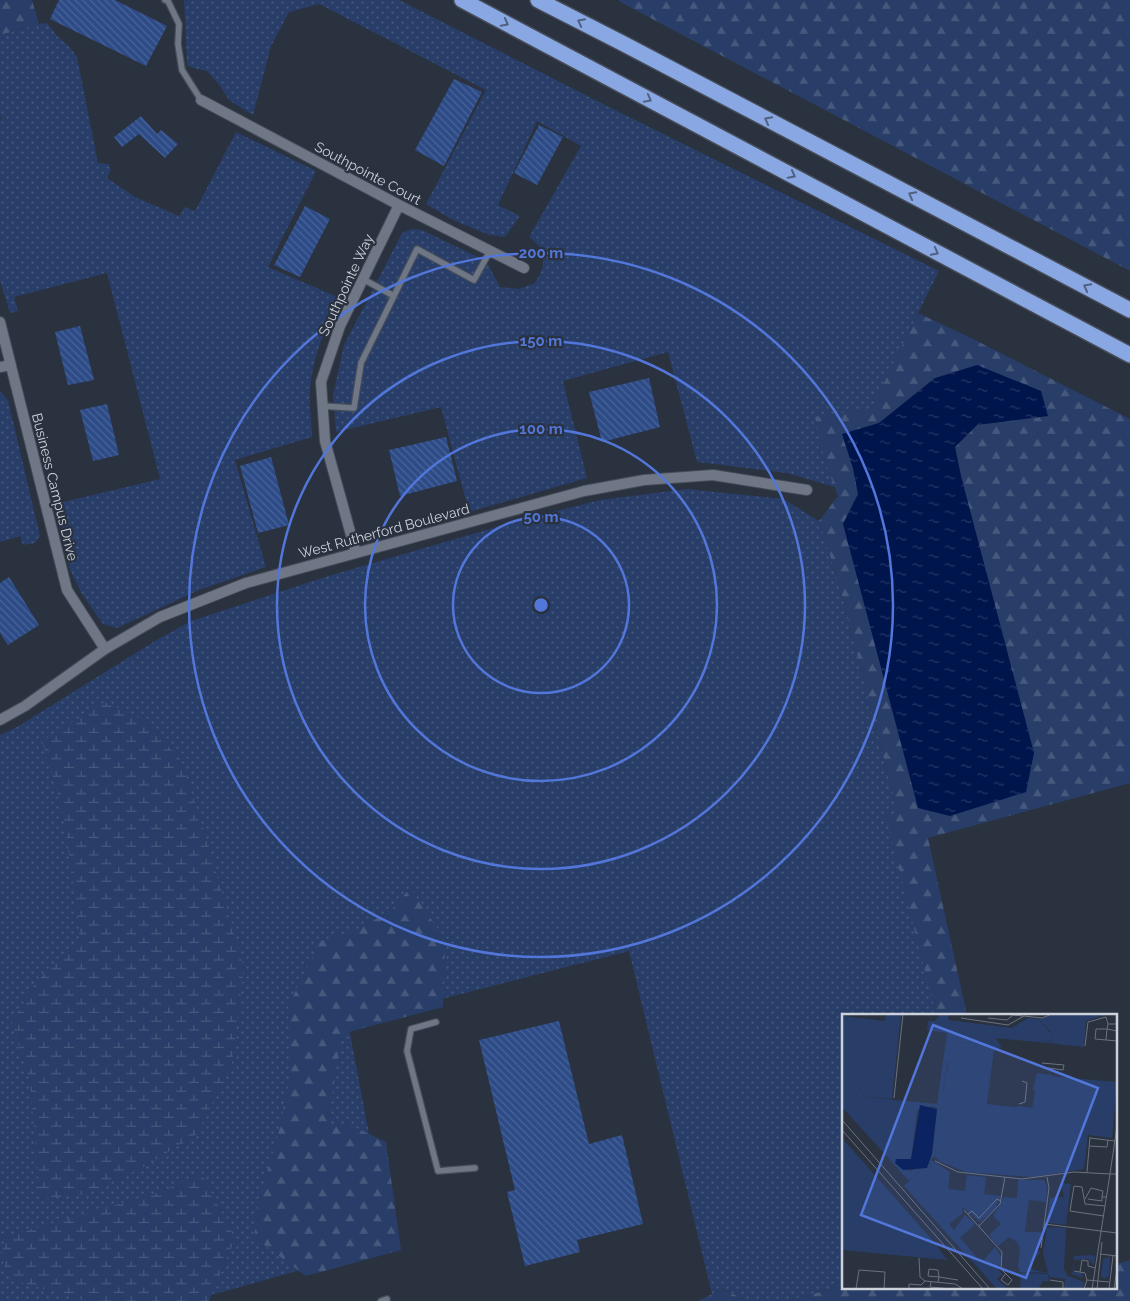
<svg xmlns="http://www.w3.org/2000/svg" width="1130" height="1301" font-family="Raleway,sans-serif">
  <style>
    .grass { fill: url(#grass-dots) }
    .forest { fill: url(#forest-firs); fill-rule: evenodd }
    .wetland { fill: url(#wetland-marsh) }
    .water { fill: url(#water-ripples) }
    .building { fill: url(#building-back-hatch) }
    .lines { fill: none; stroke-linecap: round; stroke-linejoin: round }
    .lane-casing { stroke: #464d58; stroke-width: 8 }
    .street-casing { stroke: #464d58; stroke-width: 12 }
    .highway-casing { stroke: #464d58; stroke-width: 18 }
    .lane { stroke: #6f7787; stroke-width: 5.5 }
    .street { stroke: #6f7787; stroke-width: 10 }
    .highway { stroke: #89a8e3; stroke-width: 15 }
    .oneway { stroke: #506181 }
    .ring { fill: none; stroke: #5276d9; stroke-width: 2.5 }
    .labels { text-anchor: middle; stroke-width: 4.5; stroke-linejoin: round; paint-order: stroke }
    .street-label { font-size: 14px; fill: #cdd2da; stroke: #2a313f }
    .inset-road { fill: none; stroke: #6b717d; stroke-width: 1 }
    .view { fill: #5276d9; fill-opacity: 0.15; stroke: #5276d9; stroke-width: 2.5 }
    .inset-edge { fill: none; stroke: #cdd2da; stroke-width: 2.5 }
    .centre { fill: #5276d9; stroke: #2a313f; stroke-width: 2.5 }
    .ring-label { font-size: 15px; text-anchor: middle; font-weight: bold; fill: #5276d9; stroke: #2a313f; stroke-width: 4.5; stroke-linejoin: round; paint-order: stroke }
  </style>
  <defs>
    <pattern id="grass-dots" width="8" height="8" patternUnits="userSpaceOnUse" patternTransform="scale(1.25)"><rect width="8" height="8" fill="#283e68"/><path d="M2 2h.1M6 6h.1" fill="none" stroke="#46597d" stroke-width="1.8" stroke-linecap="round"/></pattern>
    <pattern id="forest-firs" width="22" height="20" patternUnits="userSpaceOnUse" patternTransform="scale(1.25)"><rect width="22" height="20" fill="#283e68"/><path d="M5 1l3.5 6h-7zM16 11l3.5 6h-7z" fill="#46597d"/></pattern>
    <pattern id="wetland-marsh" width="20" height="14" patternUnits="userSpaceOnUse" patternTransform="scale(1.25)"><rect width="20" height="14" fill="#283e68"/><path d="M1 5h8M5 5V1M11 12h8M15 12V8" fill="none" stroke="#46597d"/></pattern>
    <pattern id="water-ripples" width="26" height="14" patternUnits="userSpaceOnUse" patternTransform="scale(1.25)"><rect width="26" height="14" fill="#01154d"/><path d="M2 4q2-2 4 0t4 0M15 11q2-2 4 0t4 0" fill="none" stroke="#253666"/></pattern>
    <pattern id="building-back-hatch" width="6" height="6" patternUnits="userSpaceOnUse" patternTransform="scale(1.25)"><rect width="6" height="6" fill="#2d4b87"/><path d="M-1 5l2 2M0 0l6 6M5-1l2 2" fill="none" stroke="#4a6497"/></pattern>
  </defs>
  <rect width="100%" height="100%" fill="#2a313f"/>
  <path class="grass" d="M184,0h215l206,105 334,166 -21,42 -46,95 -48,50 11,29 -48,-14 -90,-11 -29,-110 -105,29 24,97 -118,34 -28,-105 -105,25 -3,-37 11,-50 58,-112 10,-4 10,1 64,31 14,26 19,2 16,-6c2,-4 5,-9 7,-14 4,-13 -2,-25 -13,-32l52,-91 -44,-25 -39,84 22,11 -15,21 -16,-2 -36,-15 -27,-16 60,-114 -167,-86 -30,8 -18,34 -18,69 -24,-15 -9,-14 -13,-15 -14,-3 -6,-3z
    M47,23l12,15 10,8 8,11 21,106 11,1 2,6 -4,8 28,19 44,19 6,-9 10,4 41,-79 80,39 -48,96 72,31c-15,30 -28,60 -30,93 -1,15 2,31 2,46l-77,23 31,107 -67,23 -82,38 -14,-4 -21,-30 -12,-24 -15,-66 105,-25 -53,-206 -93,24 4,14 -8,2 -10,-32v-160l1,-2 -1,-3v-81l39,-11z
    M0,391l8,9 32,136 -5,7 -12,2 -3,-9 -20,6z
    M687,489l96,10 36,22 19,59 68,264 35,171h-97v270l-55,16h-42l-24,-12 -11,5 -83,-343 -281,72 42,222 -200,56h-190v-566l17,-8 138,-86 36,-20 134,-44 188,-55 87,-22z"/>
  <path class="forest" d="M0,0h32l7,24 -39,11z
    M618,0h512v271l-508,-268z
    M918,313l53,25 159,81v364l-202,55 39,177h-31l-51,-201 14,3 -61,-237 -19,-59 19,-25 -14,-38 -9,-41 57,-9zM935,378l113,38 -71,9 -22,22 6,29 -118,48 15,-30 -5,-26 -11,-34 37,-11z
    M410,888l35,52 -2,67 -102,27 -13,92 20,-2 38,18 15,108 -95,26 -51,-38v-23l23,-80 12,-59 -2,-69 32,-66 30,-8 41,-22z
    M1130,1260v41h-341l55,-16v2h272v-23z
    M723,1289l24,12h-49z"/>
  <path class="wetland" d="M105,702l38,18 38,40 27,84 36,124 -12,95 -35,71 -52,32 -59,28 -46,5 -10,-118 -18,-59 24,-40 44,-43 -14,-108 -10,-44 -14,-46z
    M201,1172l34,67 -26,62h-123l-73,-21c-12,-18 -13,-22 -8,-43l159,-46z"/>
  <path class="water" d="M977,365l64,26 7,25 -71,9 -22,22 6,29 73,277 -8,39 -76,24 -32,-8 -75,-284 15,-30 -5,-26 -11,-34 37,-11 56,-45z"/>
  <path class="building" d="M59,0h56l52,26 -21,40 -96,-47z
    M454,79l28,13 -38,74 -29,-16z
    M141,116l16,18 4,-4 17,14 -13,14 -26,-24 -17,13 -8,-10z
    M539,125l24,12 -26,48 -23,-12z
    M305,206l25,13 -30,58 -26,-12z
    M80,326l14,54 -26,5 -13,-53z
    M649,378l11,49 -58,15 -13,-50z
    M107,404l12,51 -26,6 -13,-51z
    M446,437l11,44 -57,15 -11,-46z
    M271,457l18,68 -31,8 -18,-67z
    M9,577l30,48 -31,20 -8,-12v-50z
    M559,1021l30,123 33,-9 21,89 -66,16 3,12 -55,14 -18,-74 8,-2 -36,-150z"/>
  <g class="lines">
    <defs>
      <path id="lane" d="M165,0l3,1 11,23 -1,20 4,26 19,30
        M363,279l31,17
        M322,406l32,2 7,-45 56,-114 57,31 16,-29
        M436,1022l-25,7 -4,22 31,120 37,-3
        M381,1301l6,-2"/>
      <path id="street" d="M201,100l198,105 125,63
        M0,322l67,268 38,59
        M0,367l11,-2
        M356,553l-31,-112 -4,-59 19,-56 59,-121
        M0,720l25,-14 80,-57 55,-32 86,-34 338,-92 60,-11 69,-5 94,15"/>
      <path id="highway" d="M462,0l668,355
        M538,0l86,44 506,266"/>
    </defs>
    <use href="#lane" class="lane-casing"/>
    <use href="#street" class="street-casing"/>
    <use href="#highway" class="highway-casing"/>
    <use href="#lane" class="lane"/>
    <use href="#street" class="street"/>
    <use href="#highway" class="highway"/>
  </g>
  <defs><path id="oneway-chevron" d="M-2-3.5L2.5 0L-2 3.5" fill="none" stroke-width="1.6" stroke-linecap="round" stroke-linejoin="round" transform="scale(1.25)"/></defs>
  <g class="oneway">
    <use href="#oneway-chevron" transform="translate(581 22) rotate(-153)"/>
    <use href="#oneway-chevron" transform="translate(505 23) rotate(28)"/>
    <use href="#oneway-chevron" transform="translate(648 99) rotate(28)"/>
    <use href="#oneway-chevron" transform="translate(768 120) rotate(-152)"/>
    <use href="#oneway-chevron" transform="translate(792 175) rotate(28)"/>
    <use href="#oneway-chevron" transform="translate(912 195) rotate(-152)"/>
    <use href="#oneway-chevron" transform="translate(935 252) rotate(28)"/>
    <use href="#oneway-chevron" transform="translate(1087 287) rotate(-152)"/>
  </g>
  <g class="ring">
    <circle cx="541" cy="605" r="88"/>
    <circle cx="541" cy="605" r="176"/>
    <circle cx="541" cy="605" r="264"/>
    <circle cx="541" cy="605" r="352"/>
  </g>
  <g class="labels">
    <g class="street-label">
      <text transform="translate(368 173) rotate(28)" y="5">Southpointe Court</text>
      <text transform="translate(346 285) rotate(-65)" y="5">Southpointe Way</text>
      <text transform="translate(55 487) rotate(76)" y="5">Business Campus Drive</text>
      <text transform="translate(384 531) rotate(-15)" y="5">West Rutherford Boulevard</text>
    </g>
  </g>
  <g transform="translate(842 1014)">
    <rect width="275" height="275" fill="#2a313f"/>
    <path d="M44,0h15l-9,85 -27,-2 -18,-26h-5l1,-55 42,5zM214,0h52l-22,7 -2,26 -36,-4 3,-2v-9l-13,-13zM117,28l29,2 6,5 -7,55 45,5 6,-34 79,7 -5,56 -24,-3 -4,34 -52,8 -66,-5 -27,-11 -4,-5 6,-52 7,-41h6zM89,146l19,12 -2,17 17,2 2,-16 19,2 -2,17 17,2 -6,13 -15,13 -17,-15 -1,7 -13,10 5,6 11,-15 7,6 3,3 -15,14 19,22h5l11,-13 7,11 -4,11 4,5 -5,5 11,10h-11l-93,-103 17,-16 9,1zM176,166h26l3,7 -1,15 -17,-2 -4,32h17l-5,17 3,4 -8,8 -1,8 17,4 -5,-20 4,-26 19,1 -2,41 4,7 16,6 -1,7h-19l1,-10 -15,-2 -3,-4 -27,-1 -2,-6 2,-17 -3,-7 -8,-5 -11,9 -9,-11 12,-11 -8,-8 11,-19 13,1zM219,169l10,1 -5,41 -17,-2 -2,-4 3,-21 14,-1zM250,241l3,1 -1,9 -6,-6 -14,1 -1,12 9,1 1,5 -11,-4 2,-18zM268,243l-1,19 -5,3 -3,-3 2,-17z" fill="#283e68"/>
    <path d="M98,0h9l-1,6 64,8 16,-10 10,1 15,17 -5,7 -53,-5 7,9 -10,2 -5,-5 -28,-2 1,20 -13,1 -12,93 -4,3 -1,13 -9,-2 -12,11 -67,-74v-36h5l18,26 72,7 10,-71 -20,-3 1,-9h7zM91,92l4,3 -5,45 -11,13 -11,4 -14,-12h15l6,-49zM195,59l15,2 4,11 -16,29 -8,8 -17,3 -2,-10 4,-10 17,2 7,-12 -8,-6zM0,124l93,105 12,17 -105,-10zM179,259l27,1 1,7h-6l-5,8h-18z" fill="#283e68" fill-rule="evenodd"/>
    <path d="M226,62l16,6 12,13 -34,1 -1,-12zM238,85l7,2 -6,27 -15,9 -5,31 -11,2 -8,-13 2,-34 16,-21z" fill="#283e68"/>
    <path d="M78,91l17,4 -5,45 -5,14 -24,2 -8,-7 1,-4h15z" fill="#01154d"/>
    <path class="inset-road" d="M119,4l47,7 16,-9 18,2 10,-4M146,4l19,2 6,-5 10,1M266,10l-1,5 10,2M264,26l1,-11h-11l-1,10 22,2M243,32l3,-24 18,-5 2,7h9M200,53l21,3 1,-5 -22,-2M52,84l9,-84M177,90l6,-2 2,-19 -5,-2M0,106l148,169M0,116l141,159M248,124l25,3M247,132l18,1 1,-7M93,147l23,11 64,7 52,-7 36,2M245,158l3,-35M268,160l7,-48M243,185l6,-11 12,3 -1,6h5M246,185l14,2v-4M122,196l38,42 -1,17 11,11 -4,5 -7,-5 5,-7M126,200l4,-3 7,7 18,-19 4,2M262,202l-34,-5 4,-25 8,1 3,17 20,2M202,210l73,9M137,212l21,-22 5,-27M199,234l8,-60 -2,-11M258,240l17,2M77,244l1,19 5,4M232,257l11,2 2,7M238,258l2,-12 6,1v5l7,2M208,266l13,2v7M83,267l30,3 8,5M89,268l-1,5 22,2M96,268l1,-5 -11,-1 1,-7 9,1 1,7 19,3M14,275l3,-19 26,2 -1,17M67,275v-5l12,1 4,-4M242,275l3,-9 22,2M250,275l18,-115h7M255,275l5,-47M267,275l4,-33M272,275l3,-20"/>
    <path class="view" d="M91,11l165,63 -72,190 -165,-63z"/>
    <rect width="275" height="275" class="inset-edge"/>
  </g>
  <circle cx="541" cy="605" r="8" class="centre"/>
  <g class="ring-label">
    <text x="541" y="258">200 m</text>
    <text x="541" y="346">150 m</text>
    <text x="541" y="434">100 m</text>
    <text x="541" y="522">50 m</text>
  </g>
</svg>
